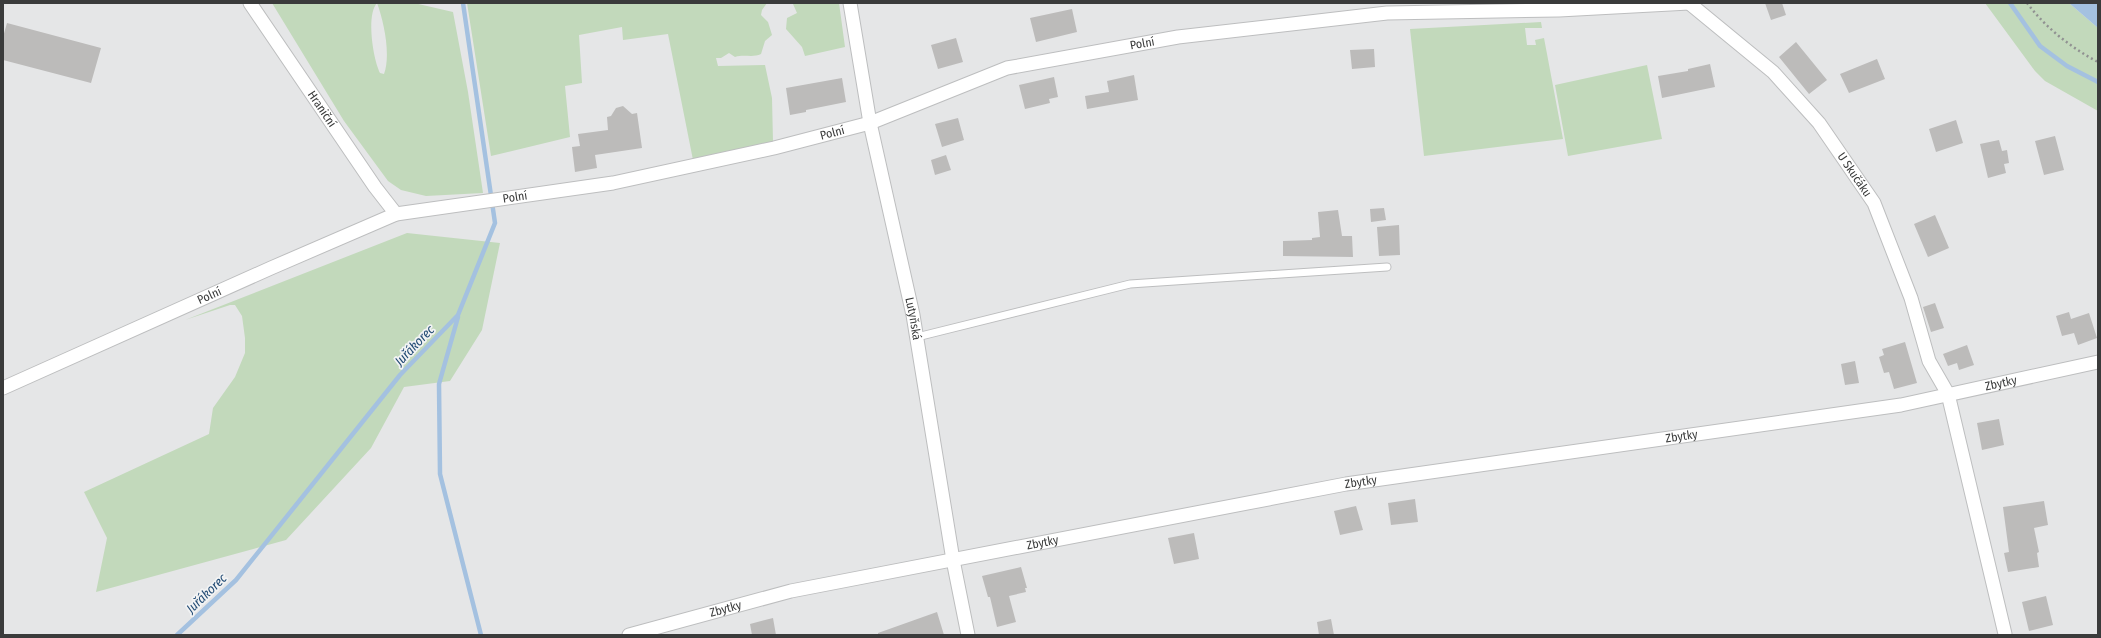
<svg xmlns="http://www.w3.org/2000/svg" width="2101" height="638" font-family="'Fira Sans Condensed',sans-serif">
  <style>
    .green { fill: #c2d9bb; fill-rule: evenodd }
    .water { fill: #a4c1e0 }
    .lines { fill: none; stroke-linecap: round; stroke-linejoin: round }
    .stream { stroke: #a4c1e0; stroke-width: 4.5 }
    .building { fill: #bcbbba }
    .service-casing { stroke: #bdbebf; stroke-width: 9 }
    .minor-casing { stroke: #bdbebf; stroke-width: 15 }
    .path { stroke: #909191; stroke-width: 2.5; stroke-dasharray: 2 3; stroke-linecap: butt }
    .service { stroke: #fff; stroke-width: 7 }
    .minor { stroke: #fff; stroke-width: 13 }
    .labels { text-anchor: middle; stroke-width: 3.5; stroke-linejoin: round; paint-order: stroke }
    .street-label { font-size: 12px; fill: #3a3b3b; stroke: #f2f3f4 }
    .water-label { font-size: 13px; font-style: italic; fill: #224b74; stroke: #f2f3f4 }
  </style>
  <rect width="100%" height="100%" fill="#e5e6e7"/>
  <path class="green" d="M272,3h142l39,9 15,80 15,101 -57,3 -25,-6 -13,-9 -44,-60zM377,3c7,19 14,52 7,71l-4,-1c-7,-14 -14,-58 -3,-70z
    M467,3h300l-5,7 -1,5 7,7 4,13 -7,6 -4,13c-8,4 -17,0 -26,3l-6,-4 -8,5h-5l2,8 47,-1 7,33 1,44 -80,18 -25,-126 -45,6 -1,-13 -43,8 3,48 -17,3 5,51 -79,19z
    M787,3h52l6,44 -40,9 -3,-9 -16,-18 1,-11 10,-5 -4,-9z
    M1985,3h84l29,25v83l-53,-30 -10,-10z
    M1541,22l1,6h-17l2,17h9l-1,-5 9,-2 19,101 -139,17 -14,-127z
    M1647,65l15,74 -94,17 -13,-71z
    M407,233l93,10 -18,87 -32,51 -46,6 -33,61 -85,92 -190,52 11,-54 -23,-46 125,-58 4,-26 22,-31 10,-24v-15l-3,-22 -7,-11h-5l-45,15z"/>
  <path class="water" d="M2069,3h29v25z"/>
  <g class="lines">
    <path class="stream" d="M2010,3l30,43 27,20 31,16
      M458,317l-19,67 1,90 41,161
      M177,635l59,-55 164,-205 58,-60 37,-92 -32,-220"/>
  </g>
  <path class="building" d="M1765,3h17l4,12 -15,5z
    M1072,9l5,23 -41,10 -6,-24z
    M7,23l94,25 -10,35 -88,-23v-23z
    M956,38l7,24 -25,7 -7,-24z
    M1796,42l31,38 -18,14 -30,-37z
    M1374,49l1,18 -23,2 -2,-19z
    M1877,59l8,20 -36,14 -9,-19z
    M1710,64l5,23 -53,11 -4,-22 30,-5v-2z
    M1134,75l4,25 -51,9 -2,-13 24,-4 -2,-11z
    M1054,77l4,20 -9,2 1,4 -25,6 -6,-24z
    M842,78l4,24 -40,8v2l-16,3 -4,-27z
    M623,106l9,8 5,-1 5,35 -47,7 2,13 -22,4 -3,-25 8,-1 -2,-12 30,-4 -1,-13 4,-1 5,-8z
    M958,118l6,22 -22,7 -7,-23z
    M1956,120l7,23 -27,9 -7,-23z
    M2055,136l9,34 -20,5 -9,-34z
    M1999,140l3,11 5,-1 2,13 -5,1 2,9 -18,5 -8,-34z
    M946,155l5,15 -16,5 -4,-15z
    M1384,208l2,12 -15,2 -1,-13z
    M1338,210l4,26h10l1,21 -70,-1v-15l29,-1v-2l8,-1 -2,-25z
    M1935,215l14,33 -21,9 -14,-33z
    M1399,225l1,30 -21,1 -2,-29z
    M1935,303l9,25 -13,4 -8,-25z
    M2069,312l2,7 18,-6 8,25 -19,7 -4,-12 -12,3 -6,-20z
    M1905,342l12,41 -23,6 -5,-17 -5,1 -5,-16 5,-2 -2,-6z
    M1967,345l7,20 -15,5 -2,-7 -9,3 -5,-12z
    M1855,361l4,22 -14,2 -4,-21z
    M1999,419l5,26 -22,5 -5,-27z
    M1415,499l3,23 -27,3 -3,-22z
    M2044,501l4,24 -14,3 5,24 -2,1 2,14 -31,5 -4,-19 5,-1 -6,-45z
    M1356,506l7,24 -23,5 -6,-24z
    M1194,533l5,26 -25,5 -6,-26z
    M1021,567l6,21h-2l1,4 -17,4 7,26 -19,5 -7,-30h-2l-6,-21z
    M2046,596l7,29 -24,6 -7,-29z
    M937,612l7,23h-66v-2z
    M773,618l3,17h-24l-2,-11z
    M1331,619l3,16h-15l-2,-13z"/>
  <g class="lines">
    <defs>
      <path id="service" d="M917,337l213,-53 257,-17"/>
      <g id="minor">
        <path id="s1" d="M250,3l125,184 21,27"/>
        <path id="s2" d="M850,3l20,120 43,192 40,245 15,75"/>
        <path id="s3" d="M1689,3l84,69 46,51 55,80 37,95 18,63 19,33 57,240"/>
        <path id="s4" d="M3,388l268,-120 125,-54 217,-31 161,-35 96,-25 137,-55 171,-31 209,-24 172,-3 130,-7"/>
        <path id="s5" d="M629,635l162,-44 555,-107 555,-79 197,-43"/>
      </g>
    </defs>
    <use href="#service" class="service-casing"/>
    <use href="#minor" class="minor-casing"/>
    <path class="path" d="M2027,3c19,25 43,44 71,59"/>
    <use href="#service" class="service"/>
    <use href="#minor" class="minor"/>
  </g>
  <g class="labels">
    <g class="street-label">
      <text dy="4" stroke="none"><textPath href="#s4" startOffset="1198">Polní</textPath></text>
      <text dy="4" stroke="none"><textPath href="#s1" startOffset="128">Hraniční</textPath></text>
      <text dy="4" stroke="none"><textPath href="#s4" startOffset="874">Polní</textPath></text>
      <text dy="4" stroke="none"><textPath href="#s3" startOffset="240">U Skučáku</textPath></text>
      <text dy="4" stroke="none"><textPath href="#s4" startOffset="550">Polní</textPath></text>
      <text dy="4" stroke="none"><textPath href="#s4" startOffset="226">Polní</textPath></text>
      <text dy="4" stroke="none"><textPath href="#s2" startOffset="322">Lutyňská</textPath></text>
      <text dy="4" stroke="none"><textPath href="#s5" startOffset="1396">Zbytky</textPath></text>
      <text dy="4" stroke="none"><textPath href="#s5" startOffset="1072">Zbytky</textPath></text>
      <text dy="4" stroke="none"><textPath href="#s5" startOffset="748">Zbytky</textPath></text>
      <text dy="4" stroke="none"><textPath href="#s5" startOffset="424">Zbytky</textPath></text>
      <text dy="4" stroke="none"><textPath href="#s5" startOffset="100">Zbytky</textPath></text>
    </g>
    <g class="water-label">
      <text transform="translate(414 345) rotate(-46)" y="5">Juřákorec</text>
      <text transform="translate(206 593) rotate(-44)" y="5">Juřákorec</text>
    </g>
  </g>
  <rect width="2101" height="638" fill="none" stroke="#3a3b3b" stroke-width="8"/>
</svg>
